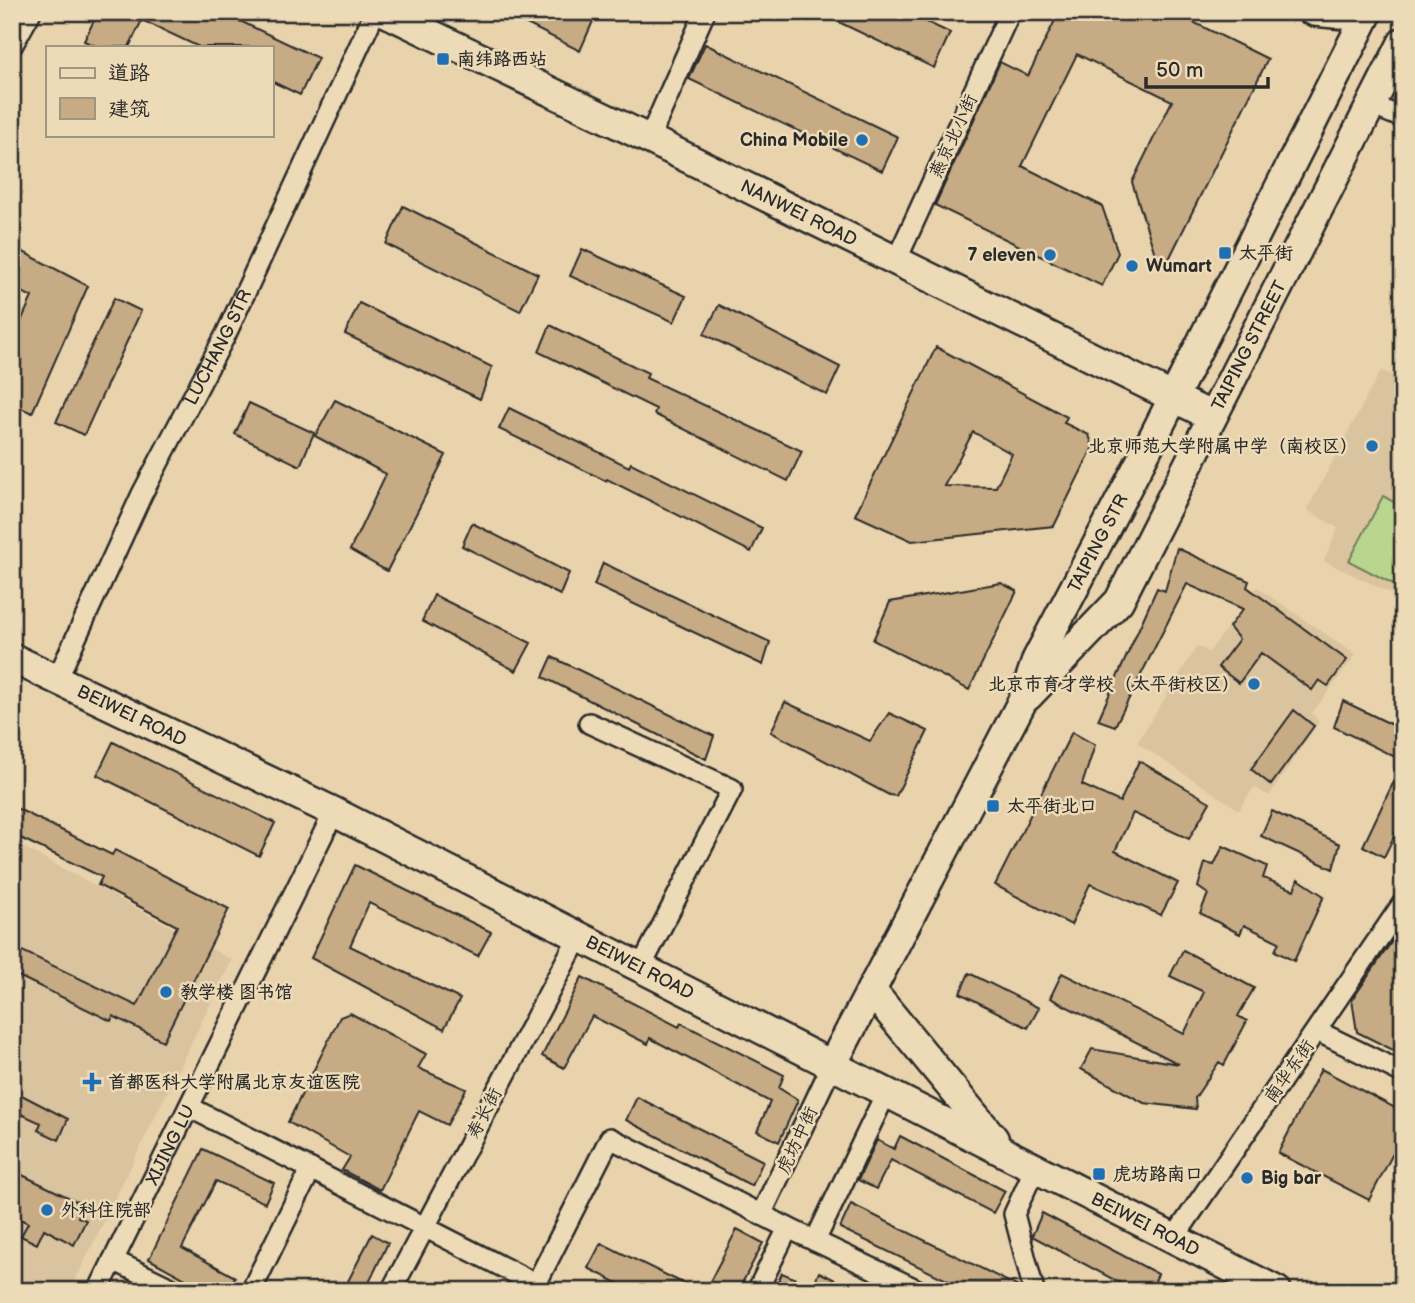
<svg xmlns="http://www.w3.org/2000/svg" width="1415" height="1303" font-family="'Balsamiq Sans','LXGW WenKai TC',sans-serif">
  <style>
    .built { fill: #dac49f }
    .grass { fill: #bad68e; stroke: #72805c; stroke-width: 2 }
    .building { fill: #c6ab84; stroke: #2b2b2b; stroke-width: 2; fill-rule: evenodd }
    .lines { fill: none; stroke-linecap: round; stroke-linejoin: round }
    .street-casing { stroke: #2b2b2b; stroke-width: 24 }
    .secondary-casing { stroke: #2b2b2b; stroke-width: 33 }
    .street { stroke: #eddbb8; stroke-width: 19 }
    .secondary { stroke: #eddbb8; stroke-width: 28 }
    .poi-dot { fill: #1f6fb2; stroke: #eddbb8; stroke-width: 2.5 }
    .labels { text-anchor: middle; stroke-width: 5; stroke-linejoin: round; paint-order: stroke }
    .poi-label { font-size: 18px; font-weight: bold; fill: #2b2b2b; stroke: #eddbb8; text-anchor: start }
    .street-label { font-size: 18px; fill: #2b2b2b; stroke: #eddbb8 }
  </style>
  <rect width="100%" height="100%" fill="#e9d3ad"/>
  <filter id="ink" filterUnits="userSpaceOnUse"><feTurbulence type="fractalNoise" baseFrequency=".0143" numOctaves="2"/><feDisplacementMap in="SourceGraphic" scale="14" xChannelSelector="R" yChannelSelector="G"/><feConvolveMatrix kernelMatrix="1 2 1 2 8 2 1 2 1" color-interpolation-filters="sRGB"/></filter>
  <g filter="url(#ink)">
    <path class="built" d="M1381,370l22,11v218l-79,-38 14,-33 -31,-18z
      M1257,587l99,68 -44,58 7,9 -50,74 -15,-9 -15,23 -102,-67 60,-97 12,6z
      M12,841l220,119 -162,331h-58z"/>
    <path class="grass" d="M1383,496l20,11v82l-54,-28z"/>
    <path class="building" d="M98,12h123l97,46 -18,37 -29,-14v-34h-72l-57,-27 -13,27h-31l-14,-6z
      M503,12h94l-17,39z
      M818,12h88l44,21 -16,35z
      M1059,12h114l95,47 -101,204 -11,-6 -24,-75 40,-81 -95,-47 -55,112 80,40 16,47 -16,33 -167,-81 65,-143 28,14z
      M705,44l193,93 -16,34 -193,-92z
      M403,206l135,68 -18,37 -134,-67z
      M12,246l76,40 -56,127 -20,-9v-63l20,-44 -20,-10z
      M582,249l104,47 -12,26 -104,-46z
      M114,298l27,13 -57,124 -28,-13z
      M359,303l133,64 -12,32 -135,-65z
      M719,305l121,62 -13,28 -123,-61z
      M550,325l98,48 -2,5 156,73 -14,30 -134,-67 2,-5 -117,-57z
      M936,347l131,70 -3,6 25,12 4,12 -39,79 -142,15 -57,-26zM973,432l39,22 -16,33 -52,-1z
      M335,400l111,55 -59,116 -37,-21 36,-76 -71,-38z
      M249,403l65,30 -14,33 -65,-32z
      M509,408l120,59 2,-4 131,65 -11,24 -144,-73 -1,2 -107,-52z
      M472,523l97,50 -9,22 -98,-49z
      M1177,548l72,33 -2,6 100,73 -19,26 -9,-6 -7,10 -51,-37 -22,30 -21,-16 21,-28 -10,-12 14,-18 -56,-25 -72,142 -17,-6 59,-132 8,3z
      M603,563l167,79 -7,23 -169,-80z
      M1001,583l16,8 -48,99 -96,-50 17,-38z
      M434,595l97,48 -15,28 -94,-50z
      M552,657l162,79 -8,23 -163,-82z
      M1343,701l60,29v31l-69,-34z
      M785,702l85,39 19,-28 39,18 -32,65 -7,-1 -118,-63z
      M1294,710l20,16 -43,59 -20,-16z
      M1072,732l23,13 -13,40 38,17 19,-41 71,41 -21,37 -56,-26 -18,38 63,32 -17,32 -71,-31 -19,41 -76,-40z
      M113,742l162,81 -16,33 -162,-81z
      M1403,762v56l-19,39 -21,-11z
      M12,806l100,49 3,-5 114,59 -66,132 -50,-25 -2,5 -99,-48v-27l125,60 40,-80 -79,-41 4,-8 -90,-43z
      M1272,811l68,33 -7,25 -72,-33z
      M1223,846l44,20 -4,12 31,12 4,-11 26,17 -30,65 -19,-10 4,-9 -35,-17 -4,9 -40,-21 8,-19 -10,-7 7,-24 9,2z
      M355,865l136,67 -13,24 -109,-53 -19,43 110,53 -16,30 -133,-71z
      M1403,925v76l-6,12 6,3v39l-46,-23 -5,-32z
      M1183,950l71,38 -16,28 9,5 -23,44 -5,-3 -24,36 1,11 -52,-6 -63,-34 11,-20 87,15 -129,-66 12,-25 122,61 20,-42 -34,-16z
      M969,973l70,35 -11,20 -68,-35z
      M582,977l97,50 2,-4 103,52 -5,13 19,12 -19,42 -22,-11 13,-29 -120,-64 -2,6 -56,-28 -28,52 -22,-12z
      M350,1013l76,41 -8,14 48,21 -19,36 -28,-14 -39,79 -38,-20 8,-13 -62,-35 52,-105z
      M1321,1069l82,43v22l-34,66 -91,-47z
      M12,1090l56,29 -9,21 -21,-10 3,-7 -22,-10 -7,2z
      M637,1097l126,64 -11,25 -126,-66z
      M900,1136l105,55 -12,22 -102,-53 -15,29 -18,-9 19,-40 17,9z
      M203,1149l71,34 -9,20 -49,-22 -34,67 53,29 -7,14h-21l-58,-32z
      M12,1170l72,35 -6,12 8,3 -12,25 -30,-16 -7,15 -16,-8 7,-13 -16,-8z
      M851,1204l170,84v3h-52l-129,-63z
      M1042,1213l116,61 -7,17h-16l-103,-55z
      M737,1229l26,14 -25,48h-33z
      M372,1234l16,9 -23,48h-22z
      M601,1243l98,48h-66l-45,-23z
      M819,1272l38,19h-83l8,-18 31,13z"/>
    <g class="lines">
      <defs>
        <g id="street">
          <path d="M1305,12l9,4 50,5"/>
          <path d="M12,46l19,-34"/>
          <path d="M1371,105l32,13"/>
          <path d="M649,139l56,-127"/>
          <path d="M896,261l114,-249"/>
          <path id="s1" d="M57,679l85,-185 84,-160 149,-322"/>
          <path d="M589,723l143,66 -91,178"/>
          <path d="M1317,1031l86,42"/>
          <path d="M189,1107l347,177 74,-146 178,90 132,63"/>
          <path d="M761,1215l71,-150"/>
          <path d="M1174,1238l229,-335"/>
          <path d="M815,1241l72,-150"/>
          <path d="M113,1260l64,31"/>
          <path id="s2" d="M98,1291l236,-479"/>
          <path d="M251,1291l60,-122"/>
          <path d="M391,1291l188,-355"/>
          <path d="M757,1291l31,-63"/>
          <path d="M1034,1291l-20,-77 22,-48"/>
        </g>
        <g id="secondary">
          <path id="s3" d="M385,12l264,127 562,277"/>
          <path id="s4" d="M12,658l322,154 943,479"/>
          <path id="s5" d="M1028,696l91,-95 284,-559"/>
          <path d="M871,990l123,149"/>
          <path id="s6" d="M832,1065l191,-365 14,-41 118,-225 213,-422"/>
        </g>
      </defs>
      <use href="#street" class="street-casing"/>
      <use href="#secondary" class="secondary-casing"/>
      <use href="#street" class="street"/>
      <use href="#secondary" class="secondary"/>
    </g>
  </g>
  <g class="poi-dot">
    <rect x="436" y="52" width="14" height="14" rx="3.5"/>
    <circle cx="862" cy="140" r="7"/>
    <rect x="1218" y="246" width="14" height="14" rx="3.5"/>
    <circle cx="1050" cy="255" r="7"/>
    <circle cx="1132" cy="266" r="7"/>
    <circle cx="1372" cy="446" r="7"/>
    <circle cx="1254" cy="684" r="7"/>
    <rect x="986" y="799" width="14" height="14" rx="3.5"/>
    <circle cx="166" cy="992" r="7"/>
    <path d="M88.5 1071.5h7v7h7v7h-7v7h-7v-7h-7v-7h7z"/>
    <rect x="1092" y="1167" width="14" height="14" rx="3.5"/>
    <circle cx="1247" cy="1178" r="7"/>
    <circle cx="47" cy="1210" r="7"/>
  </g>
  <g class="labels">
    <g class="poi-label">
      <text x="457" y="65">南纬路西站</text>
      <text x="848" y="146" text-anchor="end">China Mobile</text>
      <text x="1239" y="259">太平街</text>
      <text x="1036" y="261" text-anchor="end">7 eleven</text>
      <text x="1146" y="272">Wumart</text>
      <text x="1358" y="452" text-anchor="end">北京师范大学附属中学（南校区）</text>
      <text x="1240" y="690" text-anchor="end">北京市育才学校（太平街校区）</text>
      <text x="1007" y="812">太平街北口</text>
      <text x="180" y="998">教学楼 图书馆</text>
      <text x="108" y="1088">首都医科大学附属北京友谊医院</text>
      <text x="1113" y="1180">虎坊路南口</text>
      <text x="1261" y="1184">Big bar</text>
      <text x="61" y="1216">外科住院部</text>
    </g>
    <g class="street-label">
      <text transform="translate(953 136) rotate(-65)" y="6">燕京北小街</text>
      <text dy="6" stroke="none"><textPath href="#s3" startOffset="460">NANWEI ROAD</textPath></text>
      <text dy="6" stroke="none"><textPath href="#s5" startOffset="418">TAIPING STREET</textPath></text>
      <text dy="6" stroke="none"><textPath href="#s1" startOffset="369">LUCHANG STR</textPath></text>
      <text dy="6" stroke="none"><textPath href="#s6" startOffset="586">TAIPING STR</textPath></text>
      <text dy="6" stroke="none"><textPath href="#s4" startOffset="133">BEIWEI ROAD</textPath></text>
      <text dy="6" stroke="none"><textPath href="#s4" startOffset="700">BEIWEI ROAD</textPath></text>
      <text transform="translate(1289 1071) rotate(-55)" y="6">南华东街</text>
      <text transform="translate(484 1113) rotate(-62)" y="6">寿长街</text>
      <text transform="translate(797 1140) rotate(-65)" y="6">虎坊中街</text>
      <text dy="6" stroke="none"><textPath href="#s2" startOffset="163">XIJING LU</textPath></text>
      <text dy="6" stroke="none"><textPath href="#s4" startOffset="1267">BEIWEI ROAD</textPath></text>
    </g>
  </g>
  <rect width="1415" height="1303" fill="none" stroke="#eddbb8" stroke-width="42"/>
  <rect x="21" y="21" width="1373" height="1261" fill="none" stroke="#2b2b2b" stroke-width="2.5" filter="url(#ink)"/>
  <rect x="46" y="46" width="228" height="91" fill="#eddbb8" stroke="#9f9580" stroke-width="2"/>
  <rect x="60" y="68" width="35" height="10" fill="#eddbb8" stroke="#9f9580" stroke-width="2"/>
  <text x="108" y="80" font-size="21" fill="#2b2b2b">道路</text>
  <rect x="60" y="98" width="35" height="21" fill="#c6ab84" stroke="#9f9580" stroke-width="2"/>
  <text x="108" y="116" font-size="21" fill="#2b2b2b">建筑</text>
  <path d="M1146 77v10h122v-10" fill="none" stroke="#2b2b2b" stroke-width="3.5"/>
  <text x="1156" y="77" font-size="21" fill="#2b2b2b" stroke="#eddbb8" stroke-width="5" paint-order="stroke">50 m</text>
</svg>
